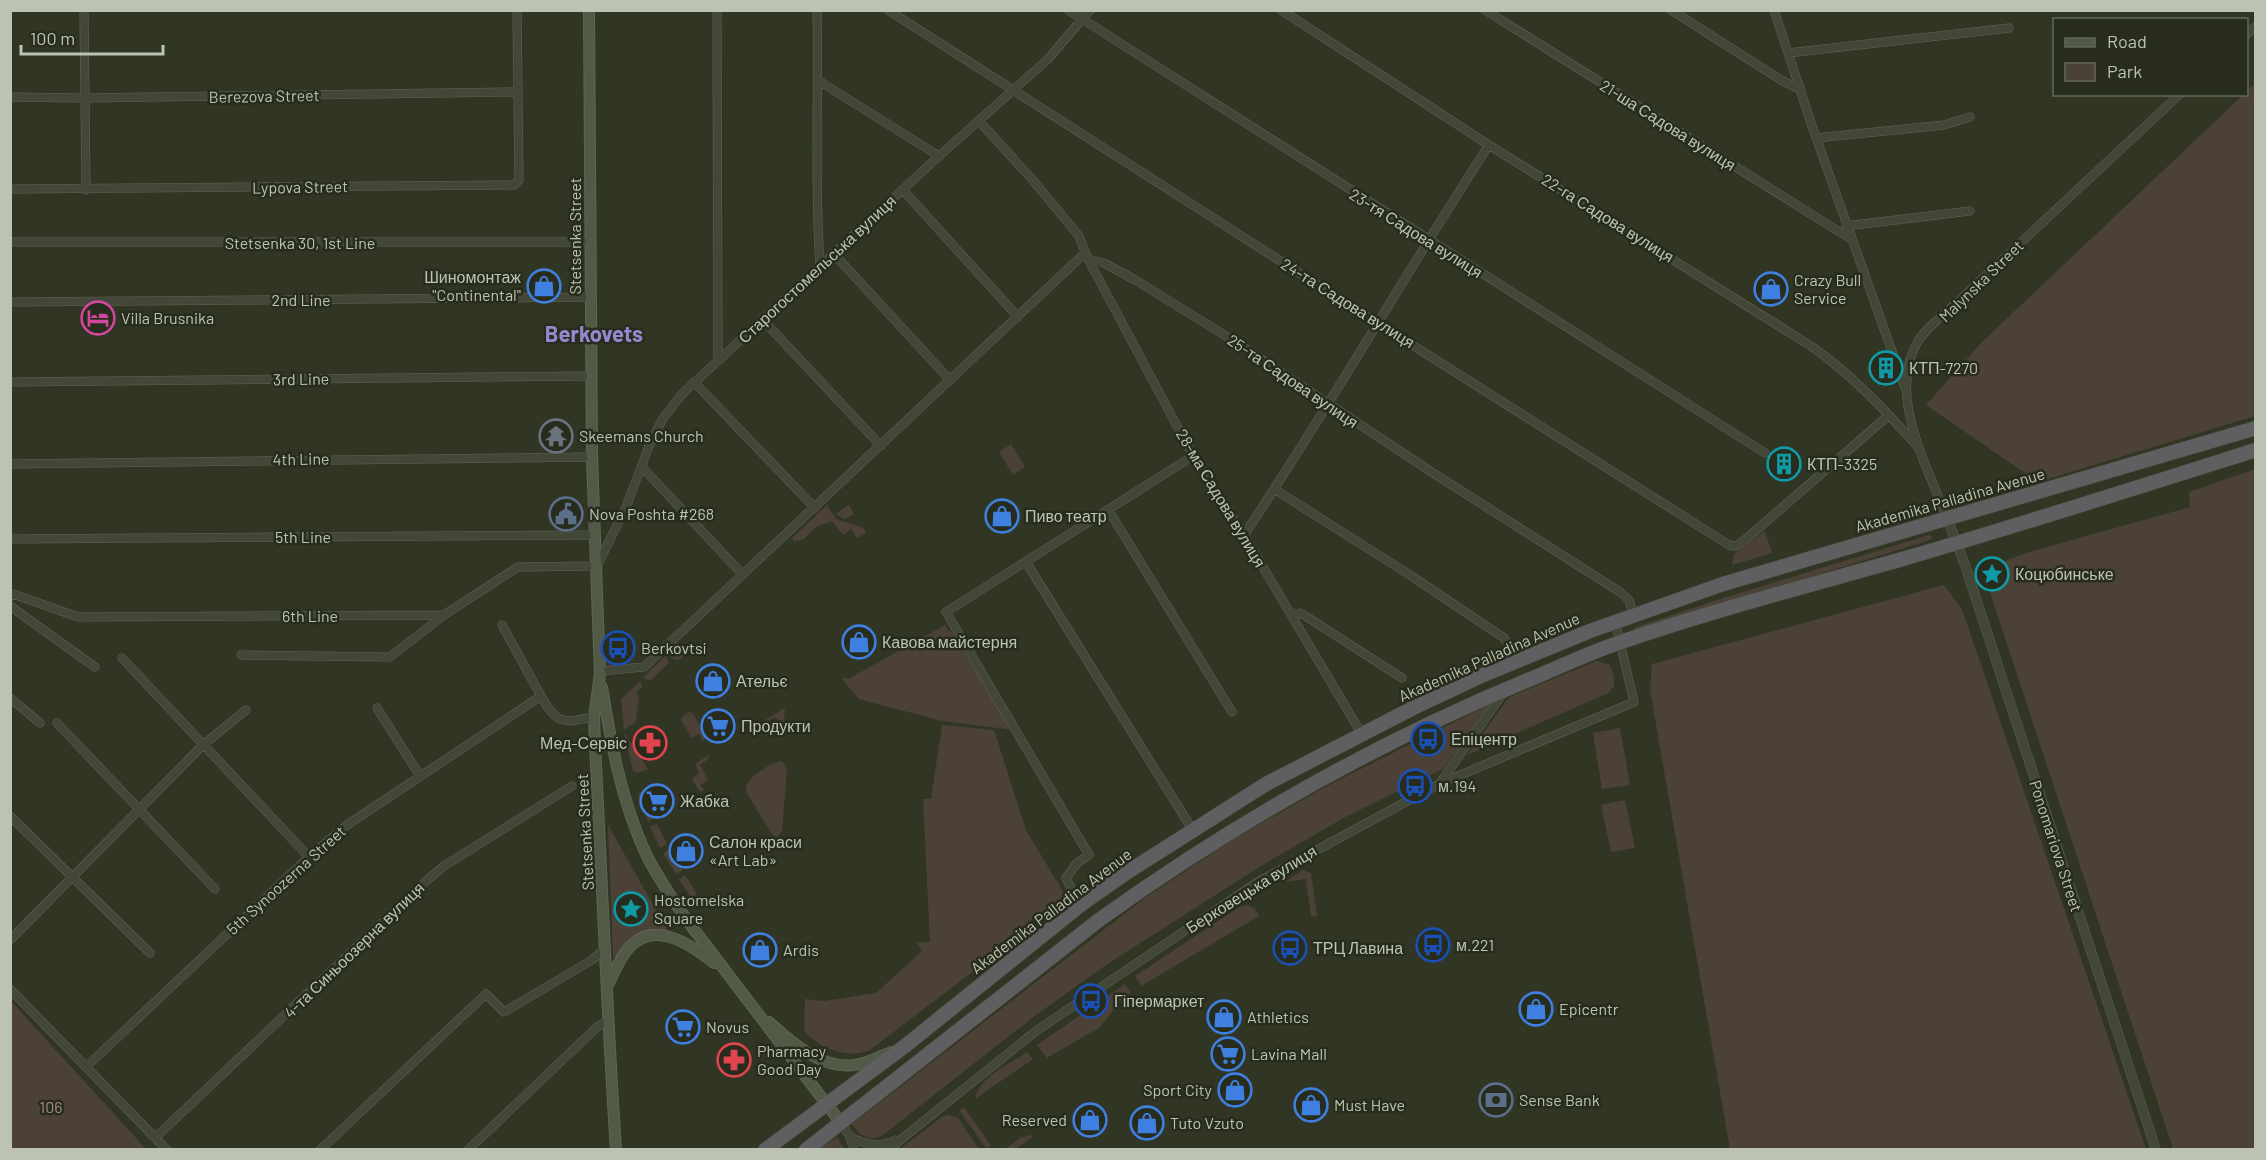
<svg xmlns="http://www.w3.org/2000/svg" width="2266" height="1160" font-family="Barlow,sans-serif">
  <style>
    .green { fill: #4b4136 }
    .lines { fill: none; stroke-linecap: round; stroke-linejoin: round }
    .minor-casing { stroke: #606555; stroke-width: 9 }
    .tertiary-casing { stroke: #606555; stroke-width: 10 }
    .secondary-casing { stroke: #606555; stroke-width: 12 }
    .trunk-casing { stroke: #4d5242; stroke-width: 15 }
    .minor { stroke: #424737; stroke-width: 8 }
    .tertiary { stroke: #424737; stroke-width: 9 }
    .secondary { stroke: #525946; stroke-width: 10 }
    .trunk { stroke: #5f5e60; stroke-width: 14 }
    .labels { text-anchor: middle; stroke-width: 5; stroke-linejoin: round; paint-order: stroke }
    .street-label { font-size: 16px; fill: #bdc3b2; stroke: #272c1c }
    .poi-label { font-size: 16px; fill: #bdc3b2; stroke: #272c1c; text-anchor: start }
    .park-label { font-size: 16px; fill: #a7898b; stroke: #272c1c }
    .district-label { font-size: 22px; font-weight: bold; fill: #9588d1; stroke: #272c1c }
  </style>
  <rect width="100%" height="100%" fill="#313624"/>
  <path class="green" d="M2255,83v333l-217,66 -112,-77 55,-62 262,-248 3,-1 1,-3z
    M1011,444l14,23 -12,8 -14,-23z
    M2255,469v680h-82l-185,-563 12,-23 26,-10 164,-46 -1,-15z
    M827,505l9,14 28,9 2,5 -9,5 -6,-9 -8,6 -11,-14 -16,6 -12,12 -10,3 -2,-4z
    M849,505l5,9 -9,5 -10,-5z
    M1765,531l7,22 -40,12 2,-11z
    M1929,535l4,3 -9,4 -288,89 -3,-3 81,-27z
    M1944,585l18,24 184,540h-416l-80,-459 2,-26z
    M945,625l3,6 2,-1 64,100 -72,-9 -83,-22 -17,-20 3,-2 3,2z
    M670 653a7 7 0 1 1 14 0a7 7 0 1 1-14 0Z
    M666,655l3,8 -18,17 -6,-1 -2,-2z
    M1597,661l13,4 4,11v10l-6,7 -141,62 42,-58z
    M640,681l3,6 -7,5 3,4 -3,26 -12,8 -3,-31z
    M1492,703l-49,66 -94,46 -85,49 -158,101 -70,50 -153,120c-14,8 -23,0 -31,-11l293,-226 89,-59 93,-53z
    M783,709h2l-2,20 -7,-12 -13,6 -1,-1z
    M689,712l4,1 13,25 -3,4 -4,-8 -7,4 -11,-18 1,-3z
    M942,725l52,5 32,100 39,65 -39,29 -9,14 -147,112c-23,10 -52,-2 -66,-20l1,-31 19,2 52,-8 46,-42 -5,-8 13,-1 -7,-143h8z
    M1620,728l10,57 -28,4 -9,-56z
    M624,732l24,37 -10,4 -5,-2z
    M710,754l-3,6 -7,5 8,15 -8,5 4,5 -4,2 -8,-12 7,-8 -4,-8z
    M780,761l4,2 3,6 -5,62 -5,6 -5,-3 -26,-42c-2,-15 21,-26 34,-31z
    M644,789l15,26 -11,7 -10,-28z
    M1625,800l10,48 -24,4 -10,-47z
    M657,824l10,20 -7,4 -10,-21z
    M608,825l60,106c-23,-2 -40,6 -52,26h-3z
    M669,849l14,21 -7,4 -13,-21z
    M1303,870l8,3 6,43 -6,1 -5,-38 -22,3z
    M685,875l12,19 -6,4 -12,-19z
    M1248,905l7,4 4,7 -118,70 -6,-10 106,-70z
    M1125,984l6,9 -9,6 -22,28 -53,31 -10,-13z
    M10,1001h1l135,148h-135z
    M1027,1052l6,7 -58,40c4,-22 35,-35 52,-47z
    M964,1107l26,37v3l-4,1 -27,-38z
    M948,1115l10,3 21,31h-79l42,-32z
    M1030,1135l4,1 -18,13h-11l15,-11z
    M837,1137l7,12 -28,1z"/>
  <g class="lines">
    <defs>
      <path id="minor" d="M84,10l2,180
        M717,10l1,350
        M817,10c2,85 -3,170 3,255
        M888,10l491,314 350,221 7,1 10,-7 143,-124
        M1068,10l697,443
        M1281,10l208,135 322,201c40,28 74,64 106,100
        M1485,10l366,229
        M1671,10l110,70 20,10
        M1774,10l38,116 93,262
        M2246,35l10,-9
        M1788,53l221,-25
        M819,81l120,75
        M10,97l74,1 433,-6
        M979,121l52,57 48,58 9,23 16,4 33,18 97,60 196,130 190,121 9,8 4,14
        M1816,138l128,-13 26,-8
        M13,189l501,-4 5,-5 -2,-170
        M903,190l115,127
        M1846,226l124,-15
        M10,242h580
        M833,253l117,127
        M1088,259l105,197 51,79 117,198
        M10,302l581,-5
        M762,319l119,127
        M10,382l581,-6
        M694,382l121,126
        M10,464l582,-7
        M642,467l101,108
        M1274,489l136,86 94,63 14,22
        M1109,511l123,201
        M1947,518c-19,-51 -61,-123 -29,-177 8,-13 25,-25 36,-36l226,-211
        M1244,535c85,-127 161,-261 245,-390
        M10,539l585,-4
        M1026,562l166,267
        M10,597l3,-3 65,23 366,-2
        M10,606l85,61
        M1291,615l8,-2 5,2 98,63
        M502,625l39,71
        M241,655l149,2 54,-42 74,-48 79,-1 29,-59 23,-61 13,-26 20,-26 257,-238 109,-97 42,-49
        M122,658l187,199
        M600,671l44,-4 441,-414
        M10,698l30,25
        M377,708l43,68
        M57,723l158,166
        M1440,783l64,-91
        M10,816l140,137
        M1083,903l-10,-11 -7,-14 11,-15 12,-8 -143,-243 247,-156
        M10,940l193,-195 43,-35
        M10,989l157,161
        M86,1067l223,-210 38,-32 194,-129c16,29 22,27 53,21
        M841,1123l9,14 4,13
        M850,1137c17,8 27,11 45,3
        M155,1138l271,-257 18,-15 128,-80
        M320,1150l166,-156 18,18 88,-52 14,-12
        M468,1150l129,-123 11,-6
        M888,1150l148,-119 220,-148 183,-99 195,-82 -19,-81"/>
      <path id="tertiary" d="M1947,518l18,47 191,585"/>
      <path id="secondary" d="M589,10l3,447 8,217 -6,43 1,28c7,135 12,270 21,405
        M602,687c9,56 19,112 43,165 11,23 26,45 41,67l155,204
        M609,983c5,-11 10,-23 18,-33 26,-32 63,-6 87,13
        M769,1022c24,21 55,51 91,42 10,-2 21,-8 31,-12"/>
      <path id="trunk" d="M765,1150l140,-104 178,-143 43,-30 140,-89 147,-76 70,-33 107,-44 133,-47 533,-156
        M806,1150l293,-230c135,-97 280,-179 434,-242 29,-12 58,-26 88,-36 93,-32 190,-57 285,-84 117,-34 233,-71 350,-108"/>
    </defs>
    <use href="#minor" class="minor-casing"/>
    <use href="#tertiary" class="tertiary-casing"/>
    <use href="#secondary" class="secondary-casing"/>
    <use href="#trunk" class="trunk-casing"/>
    <use href="#minor" class="minor"/>
    <use href="#tertiary" class="tertiary"/>
    <use href="#secondary" class="secondary"/>
    <use href="#trunk" class="trunk"/>
  </g>
  <defs>
    <symbol id="shop-ring" viewBox="-11 -11 22 22"><circle r="9.5" fill="#272c1c" stroke="#3f7fe0" stroke-width="1.5"/><path d="M-5-2.5h2.3a2.7 3.5 0 0 1 5.4 0H5L5.5 6h-11ZM-1.5-2.5h3a1.5 2.3 0 0 0-3 0Z" fill="#3f7fe0"/></symbol>
    <symbol id="hotel-ring" viewBox="-11 -11 22 22"><circle r="9.5" fill="#272c1c" stroke="#d1479c" stroke-width="1.5"/><path d="M-6-4.5h1.5V1H6V5H4.5V3h-9V5H-6ZM-4 0a1.8 1.8 0 1 1 3.6 0ZM.5 0V-2.5h3Q6-2.5 6 0Z" fill="#d1479c"/></symbol>
    <symbol id="building-ring" viewBox="-11 -11 22 22"><circle r="9.5" fill="#272c1c" stroke="#0f9aa8" stroke-width="1.5"/><path d="M-4-6H4V6H1V3H-1V6H-4ZM-2.5-4.3h1.7v1.8h-1.7ZM.8-4.3h1.7v1.8H.8ZM-2.5-1h1.7V.8h-1.7ZM.8-1h1.7V.8H.8Z" fill="#0f9aa8"/></symbol>
    <symbol id="temple-ring" viewBox="-11 -11 22 22"><circle r="9.5" fill="#272c1c" stroke="#6b7280" stroke-width="1.5"/><path d="M0-6L5-2H3V0L6.5 2.5H4V6H1.5V3h-3V6H-4V2.5H-6.5L-3 0V-2H-5Z" fill="#6b7280"/></symbol>
    <symbol id="civic-ring" viewBox="-11 -11 22 22"><circle r="9.5" fill="#272c1c" stroke="#5c6f8a" stroke-width="1.5"/><path d="M-.6-6.5H3V-4.5H.6V-3L4-1V1h2V6H-6V1h2V-1L-.6-3ZM-1.2 2.5V6h2.4V2.5Z" fill="#5c6f8a"/></symbol>
    <symbol id="sight-ring" viewBox="-11 -11 22 22"><circle r="9.5" fill="#272c1c" stroke="#0f9aa8" stroke-width="1.5"/><path d="M0-6L1.8-2.2L6-1.7L2.9 1.2L3.7 5.4L0 3.3L-3.7 5.4L-2.9 1.2L-6-1.7L-1.8-2.2Z" fill="#0f9aa8"/></symbol>
    <symbol id="bus-ring" viewBox="-11 -11 22 22"><circle r="9.5" fill="#272c1c" stroke="#1a4fb4" stroke-width="1.5"/><path d="M-5-6H5V4H4V6H2V4H-2V6H-4V4H-5ZM-3.5-4V0h7V-4ZM-3.5 1.2v1.5H-2V1.2ZM2 1.2v1.5H3.5V1.2Z" fill="#1a4fb4"/></symbol>
    <symbol id="supermarket-ring" viewBox="-11 -11 22 22"><circle r="9.5" fill="#272c1c" stroke="#3f7fe0" stroke-width="1.5"/><path d="M-6-5.5h2.5l.6 2H6L4.5 2H-2.5L-4.4-4H-6ZM-1.5 3.2a1.3 1.3 0 1 0 .1 0ZM3 3.2a1.3 1.3 0 1 0 .1 0Z" fill="#3f7fe0"/></symbol>
    <symbol id="pharmacy-ring" viewBox="-11 -11 22 22"><circle r="9.5" fill="#272c1c" stroke="#e0444e" stroke-width="1.5"/><path d="M-2-6h4v4h4v4h-4v4h-4v-4h-4v-4h4Z" fill="#e0444e"/></symbol>
    <symbol id="bank-ring" viewBox="-11 -11 22 22"><circle r="9.5" fill="#272c1c" stroke="#5c6f8a" stroke-width="1.5"/><path d="M-6-4H6V4H-6ZM0-2.3a2.3 2.3 0 1 0 0 4.6a2.3 2.3 0 1 0 0-4.6Z" fill="#5c6f8a"/></symbol>
  </defs>
  <g fill-rule="evenodd">
    <use href="#shop-ring" x="525" y="267" width="38" height="38"/>
    <use href="#shop-ring" x="1752" y="270" width="38" height="38"/>
    <use href="#hotel-ring" x="79" y="299" width="38" height="38"/>
    <use href="#building-ring" x="1867" y="349" width="38" height="38"/>
    <use href="#temple-ring" x="537" y="417" width="38" height="38"/>
    <use href="#building-ring" x="1765" y="445" width="38" height="38"/>
    <use href="#civic-ring" x="547" y="495" width="38" height="38"/>
    <use href="#shop-ring" x="983" y="497" width="38" height="38"/>
    <use href="#sight-ring" x="1973" y="555" width="38" height="38"/>
    <use href="#shop-ring" x="840" y="623" width="38" height="38"/>
    <use href="#bus-ring" x="599" y="629" width="38" height="38"/>
    <use href="#shop-ring" x="694" y="662" width="38" height="38"/>
    <use href="#supermarket-ring" x="699" y="707" width="38" height="38"/>
    <use href="#bus-ring" x="1409" y="720" width="38" height="38"/>
    <use href="#pharmacy-ring" x="631" y="724" width="38" height="38"/>
    <use href="#bus-ring" x="1396" y="767" width="38" height="38"/>
    <use href="#supermarket-ring" x="638" y="782" width="38" height="38"/>
    <use href="#shop-ring" x="667" y="832" width="38" height="38"/>
    <use href="#sight-ring" x="612" y="890" width="38" height="38"/>
    <use href="#bus-ring" x="1414" y="926" width="38" height="38"/>
    <use href="#bus-ring" x="1271" y="929" width="38" height="38"/>
    <use href="#shop-ring" x="741" y="931" width="38" height="38"/>
    <use href="#bus-ring" x="1072" y="982" width="38" height="38"/>
    <use href="#shop-ring" x="1517" y="990" width="38" height="38"/>
    <use href="#shop-ring" x="1205" y="998" width="38" height="38"/>
    <use href="#supermarket-ring" x="664" y="1008" width="38" height="38"/>
    <use href="#supermarket-ring" x="1209" y="1035" width="38" height="38"/>
    <use href="#pharmacy-ring" x="715" y="1041" width="38" height="38"/>
    <use href="#shop-ring" x="1216" y="1071" width="38" height="38"/>
    <use href="#bank-ring" x="1477" y="1081" width="38" height="38"/>
    <use href="#shop-ring" x="1292" y="1086" width="38" height="38"/>
    <use href="#shop-ring" x="1071" y="1101" width="38" height="38"/>
    <use href="#shop-ring" x="1128" y="1104" width="38" height="38"/>
  </g>
  <g class="labels">
    <g class="street-label">
      <text transform="translate(264 96) rotate(-1)" y="6">Berezova Street</text>
      <text transform="translate(1668 125) rotate(32)" y="6">21-ша Садова вулиця</text>
      <text transform="translate(300 187) rotate(-1)" y="6">Lypova Street</text>
      <text transform="translate(1608 218) rotate(32)" y="6">22-га Садова вулиця</text>
      <text transform="translate(1416 233) rotate(32)" y="6">23-тя Садова вулиця</text>
      <text transform="translate(575 236) rotate(-90)" y="6">Stetsenka Street</text>
      <text x="300" y="249">Stetsenka 30, 1st Line</text>
      <text transform="translate(817 269) rotate(-43)" y="6">Старогостомельська вулиця</text>
      <text transform="translate(1981 281) rotate(-44)" y="6">Malynska Street</text>
      <text x="301" y="306">2nd Line</text>
      <text transform="translate(1348 303) rotate(32)" y="6">24-та Садова вулиця</text>
      <text transform="translate(301 379) rotate(-1)" y="6">3rd Line</text>
      <text transform="translate(1293 381) rotate(34)" y="6">25-та Садова вулиця</text>
      <text transform="translate(301 459) rotate(-1)" y="6">4th Line</text>
      <text transform="translate(1221 498) rotate(59)" y="6">28-ма Садова вулиця</text>
      <text transform="translate(1950 500) rotate(-16)" y="6">Akademika Palladina Avenue</text>
      <text x="303" y="543">5th Line</text>
      <text x="310" y="622">6th Line</text>
      <text transform="translate(1489 657) rotate(-24)" y="6">Akademika Palladina Avenue</text>
      <text transform="translate(585 832) rotate(-93)" y="6">Stetsenka Street</text>
      <text transform="translate(2056 846) rotate(72)" y="6">Ponomariova Street</text>
      <text transform="translate(286 880) rotate(-42)" y="6">5th Synoozerna Street</text>
      <text transform="translate(1251 889) rotate(-32)" y="6">Берковецька вулиця</text>
      <text transform="translate(1051 911) rotate(-37)" y="6">Akademika Palladina Avenue</text>
      <text transform="translate(354 950) rotate(-44)" y="6">4-та Синьоозерна вулиця</text>
    </g>
    <g class="poi-label">
      <text x="521" y="283" text-anchor="end">Шиномонтаж<tspan x="521" dy="18">"Continental"</tspan></text>
      <text x="1794" y="286">Crazy Bull<tspan x="1794" dy="18">Service</tspan></text>
      <text x="121" y="324">Villa Brusnika</text>
      <text x="1909" y="374">КТП-7270</text>
      <text x="579" y="442">Skeemans Church</text>
      <text x="1807" y="470">КТП-3325</text>
      <text x="589" y="520">Nova Poshta #268</text>
      <text x="1025" y="522">Пиво театр</text>
      <text x="2015" y="580">Коцюбинське</text>
      <text x="882" y="648">Кавова майстерня</text>
      <text x="641" y="654">Berkovtsi</text>
      <text x="736" y="687">Ательє</text>
      <text x="741" y="732">Продукти</text>
      <text x="1451" y="745">Епіцентр</text>
      <text x="627" y="749" text-anchor="end">Мед-Сервіс</text>
      <text x="1438" y="792">м.194</text>
      <text x="680" y="807">Жабка</text>
      <text x="709" y="848">Салон краси<tspan x="709" dy="18">«Art Lab»</tspan></text>
      <text x="654" y="906">Hostomelska<tspan x="654" dy="18">Square</tspan></text>
      <text x="1456" y="951">м.221</text>
      <text x="1313" y="954">ТРЦ Лавина</text>
      <text x="783" y="956">Ardis</text>
      <text x="1114" y="1007">Гіпермаркет</text>
      <text x="1559" y="1015">Epicentr</text>
      <text x="1247" y="1023">Athletics</text>
      <text x="706" y="1033">Novus</text>
      <text x="757" y="1057">Pharmacy<tspan x="757" dy="18">Good Day</tspan></text>
      <text x="1251" y="1060">Lavina Mall</text>
      <text x="1212" y="1096" text-anchor="end">Sport City</text>
      <text x="1519" y="1106">Sense Bank</text>
      <text x="1334" y="1111">Must Have</text>
      <text x="1067" y="1126" text-anchor="end">Reserved</text>
      <text x="1170" y="1129">Tuto Vzuto</text>
    </g>
    <g class="park-label">
      <text x="51" y="1113">106</text>
    </g>
    <g class="district-label">
      <text x="594" y="342">Berkovets</text>
    </g>
  </g>
  <rect width="2266" height="1160" fill="none" stroke="#bdc3b2" stroke-width="24"/>
  <rect x="2053" y="18" width="195" height="78" fill="#272c1c" stroke="#636858" stroke-width="1.5"/>
  <rect x="2065" y="38" width="30" height="9" fill="#525946" stroke="#636858" stroke-width="1.5"/>
  <text x="2107" y="48" font-size="18" fill="#bdc3b2">Road</text>
  <rect x="2065" y="63" width="30" height="18" fill="#4b4136" stroke="#636858" stroke-width="1.5"/>
  <text x="2107" y="78" font-size="18" fill="#bdc3b2">Park</text>
  <path d="M21 45v9h142v-9" fill="none" stroke="#bdc3b2" stroke-width="3"/>
  <text x="30" y="45" font-size="18" fill="#bdc3b2" stroke="#272c1c" stroke-width="4.5" paint-order="stroke">100 m</text>
</svg>
